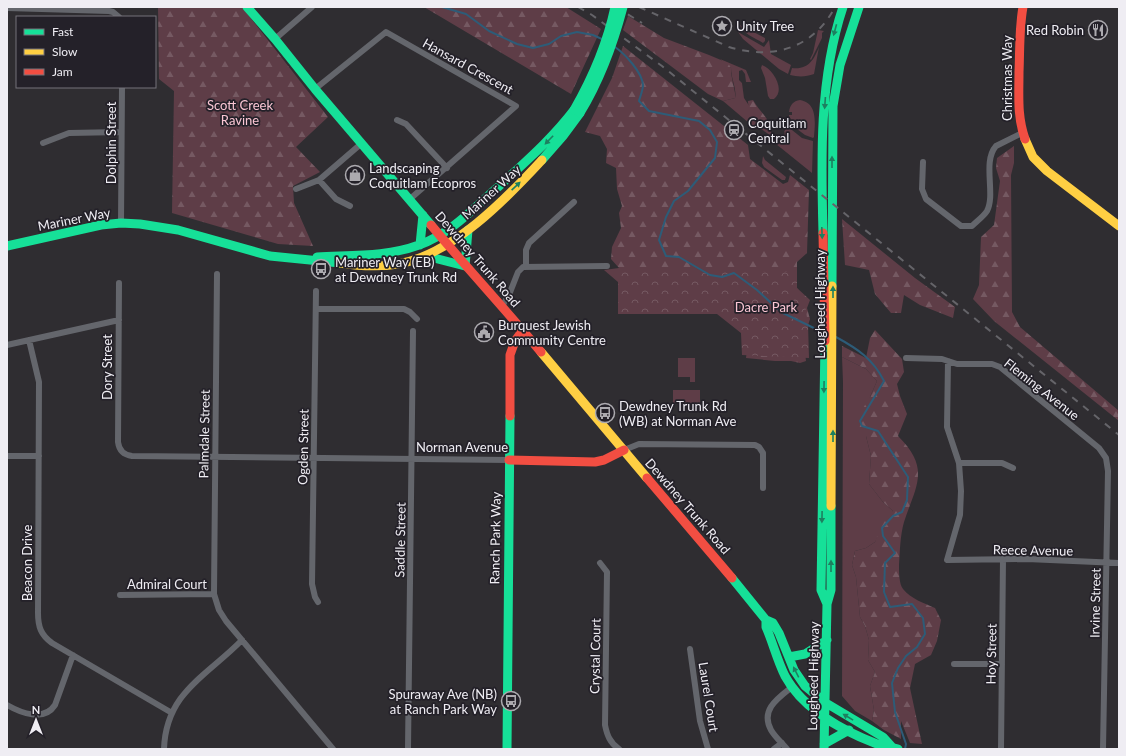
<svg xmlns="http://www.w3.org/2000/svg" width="1126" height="756" font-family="Lato,sans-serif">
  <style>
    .green { fill: #5e3d47 }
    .forest { fill: url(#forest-firs) }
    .park { fill: url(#park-crowns) }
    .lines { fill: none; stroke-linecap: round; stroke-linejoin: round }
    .stream { stroke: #2d5c78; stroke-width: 2 }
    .street { stroke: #64666c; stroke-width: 6 }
    .fast { stroke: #16e098; stroke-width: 9 }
    .slow { stroke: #ffcf43; stroke-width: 9 }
    .jam { stroke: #f24e42; stroke-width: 9 }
    .rail { stroke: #656469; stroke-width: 2; stroke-dasharray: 7 7; stroke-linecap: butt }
    .fast-bridge { stroke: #16e098; stroke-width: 9 }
    .oneway { fill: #1d8060 }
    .labels { text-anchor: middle; stroke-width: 3.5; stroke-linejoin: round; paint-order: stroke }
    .poi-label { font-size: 13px; fill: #efedf3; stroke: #242129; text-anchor: start }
    .street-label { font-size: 13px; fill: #efedf3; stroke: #242129 }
    .park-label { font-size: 13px; fill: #fac6d4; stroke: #242129 }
  </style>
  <defs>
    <pattern id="forest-firs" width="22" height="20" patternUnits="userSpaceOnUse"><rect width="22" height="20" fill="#5e3d47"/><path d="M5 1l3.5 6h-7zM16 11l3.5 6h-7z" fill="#755962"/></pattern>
    <pattern id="park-crowns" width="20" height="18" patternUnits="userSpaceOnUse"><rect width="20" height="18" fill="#5e3d47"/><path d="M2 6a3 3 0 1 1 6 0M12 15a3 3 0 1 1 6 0" fill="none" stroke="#755962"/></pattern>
  </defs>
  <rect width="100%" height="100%" fill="#2f2d31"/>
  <path class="green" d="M740,25l25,13v3l-2,2c-8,-5 -21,-10 -23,-18z
    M818,30l6,1 -2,2v5l-11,22 -1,-1 3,-6z
    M738,32l26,15 5,-7 2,14 20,11 -3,9 -9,-5 -36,-30z
    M819,47l-5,27c-8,3 -16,3 -24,1l2,-7c16,2 22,-8 27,-21z
    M720,59l26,11 5,12h-5l-1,-8 -3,-4 -3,1v9l3,3 2,15 14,21 2,5 -1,5h-3l-33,-28 12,-3c2,-9 -4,-19 -4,-30z
    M762,65c11,4 24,25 12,34h-4l-2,-3 -3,-18 -4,-10z
    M800,100c18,3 15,23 14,37l-1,1 -8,-3 -16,-12 3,-3 -3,-3v-2h3v-3h-3c1,-7 4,-11 11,-12z
    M787,126l15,12 11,3 -1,32 -36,-29 9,-11 -1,-1z
    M763,156l2,4 21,17 -1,3h-3l-18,-13 -2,-4z
    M842,357l24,12 11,12 -7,16 -4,39 5,20 -2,28 14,18 10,9 -18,31 -9,6 -11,3 -3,14 4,12 4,40 5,9 4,14 -1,20 7,12 -5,14 4,24 -2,11 -17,-10 -13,-15 1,-314z
    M678,358h17v24h-5v-5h-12z
    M673,390h27v13h-27z"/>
  <path class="forest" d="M158,7h84l86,110 -32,30 24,25 -27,14 1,17 19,43 -35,-2 -106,-31 2,-122 -15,-12z
    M424,7h142l35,22 -30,65z
    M628,16l36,22 45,17 19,8 3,5v5l4,20v5l-12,3 -15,-7 -85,-64z
    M623,46l125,99 2,14 33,25 5,-2 2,-7 19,15 -2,63 -10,9v26l13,12 -3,8 3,11 -5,16 -183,-58 -3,-9 -8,-9 1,-12 9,-19 -2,-15 3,-7 -5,-17 -1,-21 -10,-5 1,-14 -7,-13 -15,-4 27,-54z
    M753,100c7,13 20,20 18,36l-11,-8c0,-11 -13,-17 -12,-27z
    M1014,146v17l-3,12 1,137 8,15 99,84v10l-125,-100 -21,-22 6,-14 2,-48 13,-12 6,-44 -4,-13 1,-10z
    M842,219l73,59 40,29 -2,11 -33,-13 -16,-10 -3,18h-10l-16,-19 -6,-24 -24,-5z
    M875,330l27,29 2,13 -7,12 3,12 7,18 -9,22c33,33 18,49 6,86 -4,14 -4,29 -5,43 0,7 0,19 4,24 8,10 21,14 32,19l6,12 -4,21 -6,14 -16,9 -5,24 12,56 -12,-1 -9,-22v18l-17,-9 -12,-9 2,-11 -4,-24 5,-14 -7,-12 1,-20 -4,-14 -5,-9 -4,-40 -4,-12 3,-14 11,-3 9,-6 9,-25 9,-6 -10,-9 -14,-18 2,-28 -5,-20 -8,-6 2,-17 10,-16 7,-16 -11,-12 -24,-12v-11l24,12 4,-20z
    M804,345l2,16 -6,2 -9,-2h-16l-29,-3 1,-8z"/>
  <path class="park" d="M619,268l178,4v16l7,10 4,26 1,34 -67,-3 -1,-22 -24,-19h-99v-32l-14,-12z"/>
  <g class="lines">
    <path class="stream" d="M442,7l24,7 23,17 28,13 16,4 16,-4 12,-8 16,-4 16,3 11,5
      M615,47c10,7 27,25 28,38 0,5 -3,12 -4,16l10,10 50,10 11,9 7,12 -2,16 -27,33 -14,10 -8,16 -7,23 7,16 13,1 31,18 12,2 12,-4 23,17 24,22 41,20
      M836,337c22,12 37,22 48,44l-24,40 2,5 16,5 30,46 -1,23 -5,12 -9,4 -11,12 1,8 12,17 -10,10 -1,29 6,15 22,-3 11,14 2,16 -8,13 -11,9 -8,12 -6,15 3,29 11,32 -1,5"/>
    <path class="street" d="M7,8l102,3 4,1 6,5
      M275,39l37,-32
      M315,89l71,-57 130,74 -106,93
      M397,120l9,4 41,44
      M43,143l26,-10 52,-1
      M923,162l-1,27 4,10 35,27h11c4,-4 12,-10 15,-15 9,-17 -5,-49 9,-65l26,-13
      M319,180l17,19 14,7
      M296,189l23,-9 43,-37
      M121,223l1,-136
      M526,266v-16l3,-7 45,-41
      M217,274l-3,320 5,16 7,11 107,128
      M119,283l-1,159c1,8 6,13 14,14l377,4
      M316,291l-4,293 3,13 3,5
      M502,306l7,-11 9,-23 5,-5 84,-1
      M316,309h88l6,3 7,7
      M29,340l10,42 -1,231c0,14 3,22 14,30l120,70
      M7,345l112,-25
      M906,358l36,1 15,5h35l8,3 99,81 7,10 2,13 -5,278
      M948,361l-1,66 12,36 2,28 -1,24 -13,45 80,-1 92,4
      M624,450l15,-6 116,1 4,2 4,6v35
      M7,456h32
      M959,463h43l11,5
      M600,563l7,9 -2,153c2,10 5,18 14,24
      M120,595l94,-1
      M690,649l10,72 8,28
      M954,664h48
      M7,705c14,8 37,17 48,0l18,-50
      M164,749c2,-57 43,-73 78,-109
      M408,749l5,-418
      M774,749l8,-6
      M787,749c-5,-6 -12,-12 -16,-19 -11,-20 7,-32 21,-43
      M1001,749l2,-190"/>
    <path class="fast" d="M247,7l28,32 40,50 116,136
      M542,160l21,-24 17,-23
      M823,233c-2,-75 -4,-154 20,-226
      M420,245l3,-30
      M7,246l94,-21 20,-2 19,1 38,6 92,26 70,7
      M426,256l39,10
      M317,257c34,-2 70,0 102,-12 31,-11 54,-36 78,-57 27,-25 55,-49 77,-78
      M465,266l3,-36
      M832,286l1,-180 7,-41 19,-58
      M825,341l-4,249 6,14
      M732,578l34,42 7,3 6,10 15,37 11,16 21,17 57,34 9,10
      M766,620v7c7,16 11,33 19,49 18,33 58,55 92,68 7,3 14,3 21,5
      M789,657l16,-3 22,-14
      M824,744l25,-14
      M507,749l3,-333
      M824,749l3,-145 4,-14v-84"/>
    <path class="slow" d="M1025,139l8,18 14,14 72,55
      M340,263c19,3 39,4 58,1 54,-9 108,-65 144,-104
      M541,352l106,126
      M831,506l1,-220"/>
    <path class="jam" d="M1023,7c-4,22 -3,43 -4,65 0,24 -2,44 6,67
      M431,225c36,43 74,84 110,127
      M823,233l2,108
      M510,416v-61l5,-14 8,-11
      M509,460l86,2 9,-2 20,-10
      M647,478l85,100"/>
    <path class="rail" d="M578,7l14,8 70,51 457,369
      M616,7l26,16
      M639,7l90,40c43,13 84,2 106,-40"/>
    <path class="fast-bridge" d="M574,110c19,-33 33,-66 41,-103
      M580,113c20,-33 33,-68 43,-106"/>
  </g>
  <defs><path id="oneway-solid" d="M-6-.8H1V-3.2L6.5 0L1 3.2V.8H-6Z"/></defs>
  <g class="oneway">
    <use href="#oneway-solid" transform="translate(835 30) rotate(105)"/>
    <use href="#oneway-solid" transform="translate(825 103) rotate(94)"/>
    <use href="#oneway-solid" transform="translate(549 140) rotate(134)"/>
    <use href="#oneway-solid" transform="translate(832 162) rotate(-90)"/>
    <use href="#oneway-solid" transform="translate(516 186) rotate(-43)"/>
    <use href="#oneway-solid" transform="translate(822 233) rotate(88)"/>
    <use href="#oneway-solid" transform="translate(833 292) rotate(-90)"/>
    <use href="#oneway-solid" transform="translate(824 387) rotate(91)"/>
    <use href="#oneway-solid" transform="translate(833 436) rotate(-90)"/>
    <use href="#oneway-solid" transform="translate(822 517) rotate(91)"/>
    <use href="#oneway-solid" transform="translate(831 566) rotate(-90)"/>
    <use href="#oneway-solid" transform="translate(796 672) rotate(-117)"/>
    <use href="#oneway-solid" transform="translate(848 717) rotate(-149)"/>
  </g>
  <defs>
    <symbol id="sight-ring" viewBox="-11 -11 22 22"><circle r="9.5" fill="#242129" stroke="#acaaaf" stroke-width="1.5"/><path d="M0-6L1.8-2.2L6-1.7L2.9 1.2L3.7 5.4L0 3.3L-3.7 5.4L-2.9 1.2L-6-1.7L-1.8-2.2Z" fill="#acaaaf"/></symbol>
    <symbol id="restaurant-ring" viewBox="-11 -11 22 22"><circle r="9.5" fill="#242129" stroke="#acaaaf" stroke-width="1.5"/><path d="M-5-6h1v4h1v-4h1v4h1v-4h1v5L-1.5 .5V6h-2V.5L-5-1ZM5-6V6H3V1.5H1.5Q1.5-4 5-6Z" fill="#acaaaf"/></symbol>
    <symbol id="station-ring" viewBox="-11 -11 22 22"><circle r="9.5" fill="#242129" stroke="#acaaaf" stroke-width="1.5"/><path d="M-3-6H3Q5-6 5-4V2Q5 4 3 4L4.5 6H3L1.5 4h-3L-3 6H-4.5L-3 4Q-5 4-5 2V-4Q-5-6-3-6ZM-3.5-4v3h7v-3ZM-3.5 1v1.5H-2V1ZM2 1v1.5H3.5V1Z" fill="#acaaaf"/></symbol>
    <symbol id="shop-ring" viewBox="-11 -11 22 22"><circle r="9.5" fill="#242129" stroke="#acaaaf" stroke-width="1.5"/><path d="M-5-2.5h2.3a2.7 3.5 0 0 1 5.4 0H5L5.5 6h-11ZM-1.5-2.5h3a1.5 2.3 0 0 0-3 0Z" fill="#acaaaf"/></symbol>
    <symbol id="bus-ring" viewBox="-11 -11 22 22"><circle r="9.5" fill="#242129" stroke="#acaaaf" stroke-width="1.5"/><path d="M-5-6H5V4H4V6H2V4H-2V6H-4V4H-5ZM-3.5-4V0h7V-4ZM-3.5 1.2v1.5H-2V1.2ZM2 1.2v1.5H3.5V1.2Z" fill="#acaaaf"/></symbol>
    <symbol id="civic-ring" viewBox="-11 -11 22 22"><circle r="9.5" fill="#242129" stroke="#acaaaf" stroke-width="1.5"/><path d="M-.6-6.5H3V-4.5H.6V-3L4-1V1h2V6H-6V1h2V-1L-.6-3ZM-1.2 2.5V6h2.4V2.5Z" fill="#acaaaf"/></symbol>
  </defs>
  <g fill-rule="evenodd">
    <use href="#sight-ring" x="711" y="15" width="22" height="22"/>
    <use href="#restaurant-ring" x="1087" y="19" width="22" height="22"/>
    <use href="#station-ring" x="723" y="119" width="22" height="22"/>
    <use href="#shop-ring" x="344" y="164" width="22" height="22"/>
    <use href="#bus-ring" x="310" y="258" width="22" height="22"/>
    <use href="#civic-ring" x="473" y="321" width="22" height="22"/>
    <use href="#bus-ring" x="594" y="402" width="22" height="22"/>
    <use href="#bus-ring" x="500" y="690" width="22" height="22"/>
  </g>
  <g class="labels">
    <g class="poi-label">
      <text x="736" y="31">Unity Tree</text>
      <text x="1084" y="35" text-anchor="end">Red Robin</text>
      <text x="748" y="128">Coquitlam<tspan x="748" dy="15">Central</tspan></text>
      <text x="369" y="173">Landscaping<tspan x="369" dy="15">Coquitlam Ecopros</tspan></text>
      <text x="335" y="267">Mariner Way (EB)<tspan x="335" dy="15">at Dewdney Trunk Rd</tspan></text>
      <text x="498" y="330">Burquest Jewish<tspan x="498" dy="15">Community Centre</tspan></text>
      <text x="619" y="411">Dewdney Trunk Rd<tspan x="619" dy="15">(WB) at Norman Ave</tspan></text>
      <text x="497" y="699" text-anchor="end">Spuraway Ave (NB)<tspan x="497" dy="15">at Ranch Park Way</tspan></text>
    </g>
    <g class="street-label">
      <text transform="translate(468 66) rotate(29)" y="5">Hansard Crescent</text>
      <text transform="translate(1007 78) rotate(-90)" y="5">Christmas Way</text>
      <text transform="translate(111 143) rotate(-90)" y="5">Dolphin Street</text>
      <text transform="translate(491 192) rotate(-42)" y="5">Mariner Way</text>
      <text transform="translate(74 219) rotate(-11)" y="5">Mariner Way</text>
      <text transform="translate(478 259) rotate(49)" y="5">Dewdney Trunk Road</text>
      <text transform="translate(820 304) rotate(-90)" y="5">Lougheed Highway</text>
      <text transform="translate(107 367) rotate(-90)" y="5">Dory Street</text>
      <text transform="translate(1042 389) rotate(38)" y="5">Fleming Avenue</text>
      <text transform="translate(204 434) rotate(-89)" y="5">Palmdale Street</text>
      <text transform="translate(303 447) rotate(-89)" y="5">Ogden Street</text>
      <text x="462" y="452">Norman Avenue</text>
      <text transform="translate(688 506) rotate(49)" y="5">Dewdney Trunk Road</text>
      <text transform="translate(495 538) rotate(-89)" y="5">Ranch Park Way</text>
      <text transform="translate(400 540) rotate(-89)" y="5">Saddle Street</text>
      <text transform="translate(1033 550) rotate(1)" y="5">Reece Avenue</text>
      <text transform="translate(27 563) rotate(-90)" y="5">Beacon Drive</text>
      <text x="167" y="589">Admiral Court</text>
      <text transform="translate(1095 603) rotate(-89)" y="5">Irvine Street</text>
      <text transform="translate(991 654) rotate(-89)" y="5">Hoy Street</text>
      <text transform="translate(595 656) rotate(-89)" y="5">Crystal Court</text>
      <text transform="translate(813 676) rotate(-89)" y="5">Lougheed Highway</text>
      <text transform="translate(709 697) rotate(81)" y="5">Laurel Court</text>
    </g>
    <g class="park-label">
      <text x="240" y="110">Scott Creek<tspan x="240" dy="15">Ravine</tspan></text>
      <text x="766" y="312">Dacre Park</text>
    </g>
  </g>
  <rect width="1126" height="756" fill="none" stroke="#efedf3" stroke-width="16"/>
  <rect x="16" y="16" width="140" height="72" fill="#242129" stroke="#75737a"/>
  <rect x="24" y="29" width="20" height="6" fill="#16e098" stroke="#75737a"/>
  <text x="52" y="36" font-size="12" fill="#efedf3">Fast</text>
  <rect x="24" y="49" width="20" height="6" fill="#ffcf43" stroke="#75737a"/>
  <text x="52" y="56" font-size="12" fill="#efedf3">Slow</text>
  <rect x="24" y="69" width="20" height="6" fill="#f24e42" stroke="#75737a"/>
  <text x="52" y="76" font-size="12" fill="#efedf3">Jam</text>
  <g transform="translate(36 720)" stroke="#242129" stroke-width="3" paint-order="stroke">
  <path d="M0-3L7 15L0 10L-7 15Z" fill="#efedf3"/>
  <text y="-6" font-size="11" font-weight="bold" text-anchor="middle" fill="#efedf3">N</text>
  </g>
</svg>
